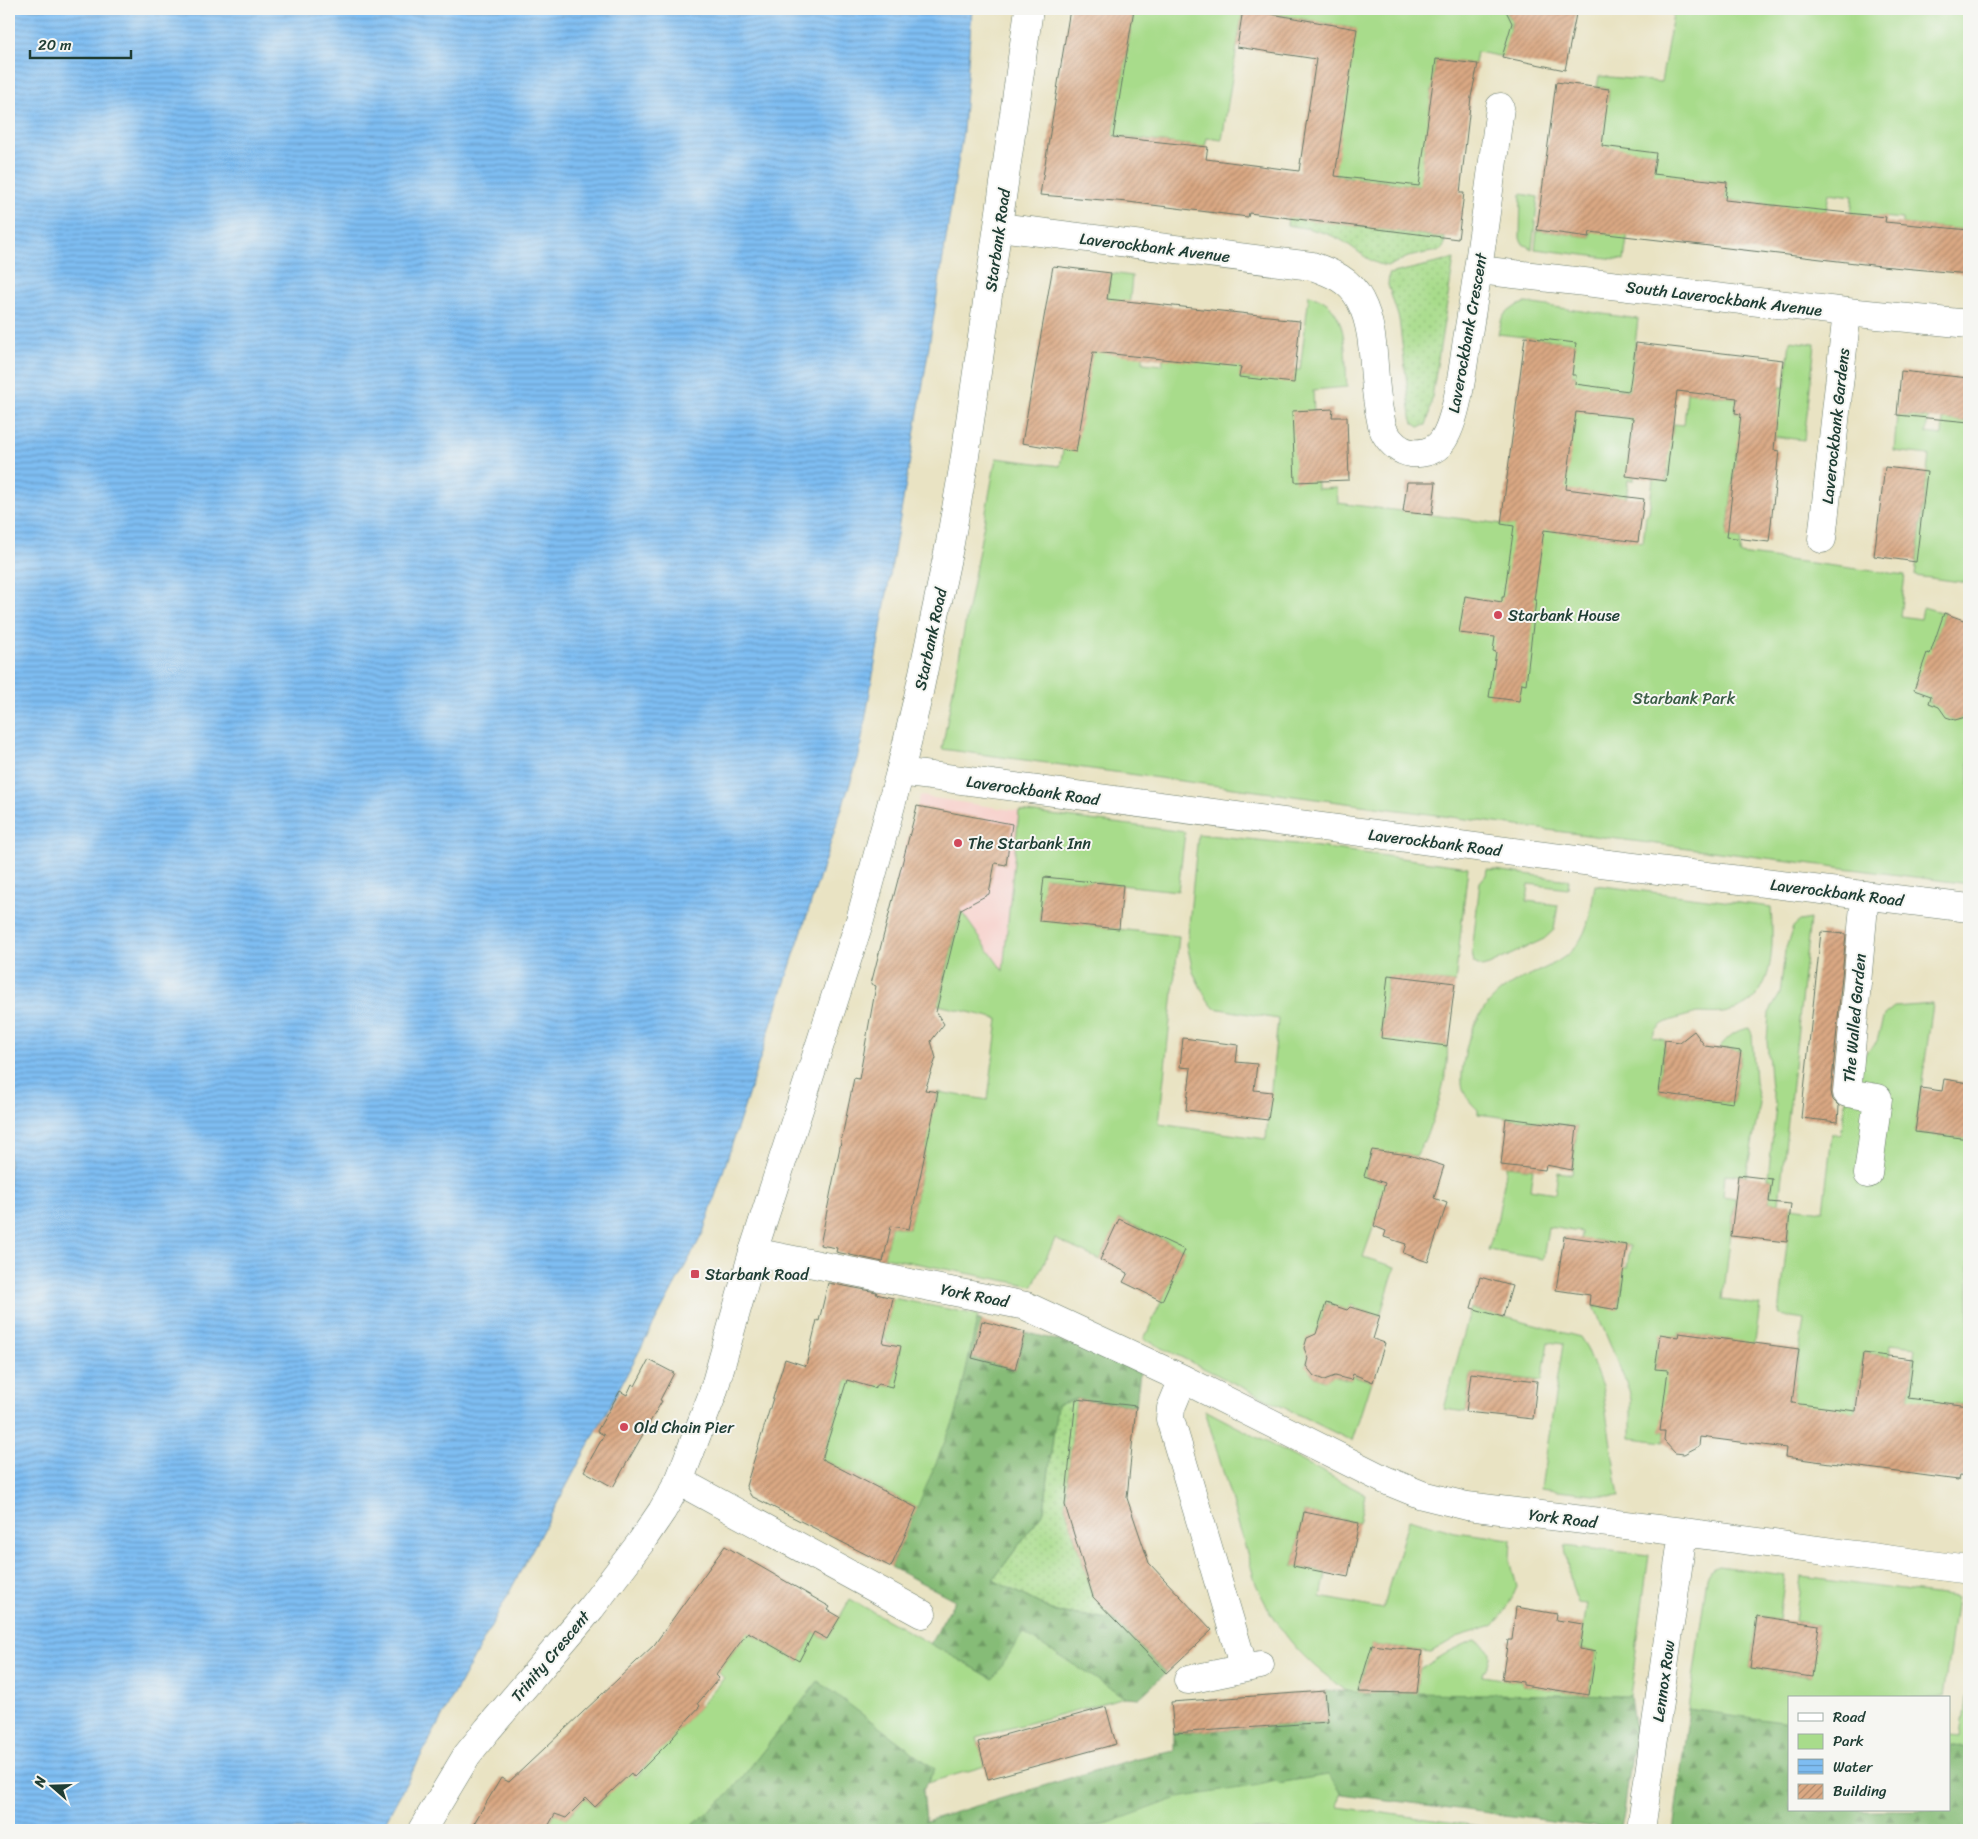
<svg xmlns="http://www.w3.org/2000/svg" width="1978" height="1839" font-family="Sriracha,sans-serif">
  <style>
    .built { fill: #f7d0cb }
    .grass { fill: url(#grass-dots); stroke: #648c60 }
    .forest { fill: url(#forest-firs); stroke: #527c56 }
    .green { fill: #a8dc8b; stroke: #648c60; fill-rule: evenodd }
    .water { fill: url(#water-rules); stroke: #4e7d93 }
    .building { fill: url(#building-hatch) }
    .lines { fill: none; stroke-linecap: round; stroke-linejoin: round }
    .minor-casing { stroke: #676; stroke-width: 29 }
    .primary-casing { stroke: #676; stroke-width: 29 }
    .minor { stroke: #fff; stroke-width: 28 }
    .primary { stroke: #fff; stroke-width: 28 }
    .poi-dot { fill: #d1495b; stroke: #f6f6f2; stroke-width: 2 }
    .labels { text-anchor: middle; stroke-width: 4; stroke-linejoin: round; paint-order: stroke }
    .street-label { font-size: 16px; fill: #1f3d34; stroke: #f6f6f2 }
    .poi-label { font-size: 16px; fill: #1f3d34; stroke: #f6f6f2; text-anchor: start }
    .park-label { font-size: 16px; fill: #3a5d45; stroke: #f6f6f2 }
  </style>
  <defs>
    <pattern id="grass-dots" width="8" height="8" patternUnits="userSpaceOnUse" patternTransform="scale(1.25)"><rect width="8" height="8" fill="#a8dc8b"/><path d="M2 2h.1M6 6h.1" fill="none" stroke="#90be79" stroke-width="1.8" stroke-linecap="round"/></pattern>
    <pattern id="forest-firs" width="22" height="20" patternUnits="userSpaceOnUse" patternTransform="scale(1.25)"><rect width="22" height="20" fill="#86bc77"/><path d="M5 1l3.5 6h-7zM16 11l3.5 6h-7z" fill="#6d9a62"/></pattern>
    <pattern id="water-rules" width="6" height="5" patternUnits="userSpaceOnUse" patternTransform="scale(1.25)"><rect width="6" height="5" fill="#7ebdf2"/><path d="M0 2.5h6" fill="none" stroke="#679bc5"/></pattern>
    <pattern id="building-hatch" width="6" height="6" patternUnits="userSpaceOnUse" patternTransform="scale(1.25)"><rect width="6" height="6" fill="#daa883"/><path d="M-1 1l2-2M0 6l6-6M5 7l2-2" fill="none" stroke="#b08a6c"/></pattern>
  </defs>
  <rect width="100%" height="100%" fill="#f6f6f2"/>
  <filter id="ink" filterUnits="userSpaceOnUse"><feTurbulence type="fractalNoise" baseFrequency=".02" numOctaves="2"/><feDisplacementMap in="SourceGraphic" scale="10" xChannelSelector="R" yChannelSelector="G"/><feConvolveMatrix kernelMatrix="1 2 1 2 8 2 1 2 1" color-interpolation-filters="sRGB"/></filter>
  <filter id="wash" filterUnits="userSpaceOnUse"><feTurbulence type="fractalNoise" baseFrequency=".0096" numOctaves="4" result="noise"/><feDisplacementMap in="SourceGraphic" scale="20" xChannelSelector="R" yChannelSelector="G"/><feGaussianBlur stdDeviation="1.12" result="paint"/><feColorMatrix in="noise" values="0 0 0 0 0 0 0 0 0 0 0 0 0 0 0 0 0 1.4 0 .05"/><feComposite in="paint" operator="in"/></filter>
  <g filter="url(#wash)">
    <rect width="100%" height="100%" fill="#e9e3c3"/>
    <path class="built" d="M920,796l99,15 -16,161 -42,-61 4,-15 -69,-16z"/>
    <path class="grass" d="M1288,217l157,21 -1,8 -3,4 -33,7 -19,9c-20,-1 -33,-19 -52,-28 -16,-8 -33,-10 -50,-13z
      M1454,259l-25,157 -3,9 -7,2 -6,-4 -2,-6 -12,-98 -11,-34 1,-11z
      M1076,1399l-11,107 28,91 23,23 -60,-8 -63,-32 51,-69 12,-106z"/>
    <path class="forest" d="M977,1319l5,2 -10,37 43,11 10,-37 70,18 45,21 -4,35 -60,-7 -19,6 -13,106 -51,69 63,32 60,8 50,53 -27,25 -14,-1 -102,-64 -29,46 -64,-35 25,-44 -64,-33 65,-152z
      M818,1681l117,88 -12,20 3,32 211,-63 37,-8v-17l153,-11 -2,-31 305,5 5,34 -11,84 -4,16 -278,-36 -14,-19 -50,8 -2,-2 -196,49h-393l42,-36z
      M1689,1709l100,14v87h160v-65l20,3v82h-296z"/>
    <path class="green" d="M1134,9h109l-21,131 -15,-2 -2,9 -92,-11z
      M1249,9h259l-1,5 3,5 2,1 -8,37 -27,-5 -2,12 -39,-5 -13,101 11,28 -100,-13 22,-146z
      M1674,9h295v221l-67,-6v-5l-51,-5 2,-18 -24,-3 -3,18 -35,-4 -2,20 -15,-2 2,-20 -51,-5 2,-18 -25,-3 -71,32 -7,49 -89,-11 2,-19 53,7 6,-138 12,2 1,-12 -12,-2 2,-11 62,6zM1640,151l16,2 -3,16 -15,-2z
      M1521,194l17,3 -6,52 -9,-5 -3,-6z
      M1111,273l21,3 -5,55 16,26v6l19,2 3,-19 76,20 -1,11 19,2 1,-11 40,2 9,-75c42,9 35,58 38,92l-34,3 4,99 20,-1 1,15 243,31 -36,-40 11,-82 20,-37 -16,-2 16,-30 -78,-9 4,-16 3,-4 11,-8 10,-3 112,16 -6,52 12,21 -27,-3 -3,27 27,3 -10,14 -3,26 7,5 -1,16h-6l-5,59 20,3 3,-27 3,-3 4,-33 14,1 1,-10 -14,-1 4,-36 14,1 1,-10 11,1 3,-33 50,6 -2,15 14,2 31,-28h5l5,-46 25,3 -11,96 -52,-6 -2,14 -13,-1 -10,90 14,2 -1,15 165,21 -5,41 21,3 2,-12 21,6 -10,30 -3,53 -2,7 15,5 -1,4c4,7 10,9 18,6l2,-3 6,2v167l-406,-52 -621,-83 54,-291 64,8 3,-16 42,-138z
      M1897,415l31,3 -2,15 16,2 1,-16 26,3v161l-54,-7 14,-121 -35,-4z
      M1019,811l166,21 -7,59 -133,-14 -6,43 140,16 -20,188 107,15 12,-120 -64,-11 -8,-10 -13,-26 -6,-28 11,-110 98,10 172,23 -13,116 -67,-7 -7,61 66,8c4,28 -16,87 -31,111l-44,-5 -8,25 25,8 -7,9 -4,13 2,2 -17,49 32,10 -15,49 -23,-7 -5,-4 -5,5 -21,-7 -20,63 5,2 -1,3 4,5 10,4 8,-5 18,5 2,-5 19,6 -19,60 -208,-102 41,-89 -65,-31 -20,41 -45,-21 -22,47 -149,-29 7,-31 18,3 19,-91 -12,-35 20,3 2,-14 50,8 10,-81 -60,-14 23,-94 42,60z
      M1487,869l82,11 -1,9 -39,-5 -2,17 31,4 -4,25 -10,9 -55,26 -7,2 -8,-4 -2,-11 8,-70 6,-7z
      M1595,885l176,22c2,37 6,92 -40,104 -11,4 -23,2 -34,2 -5,1 -10,3 -15,4 -16,5 -21,5 -30,20l13,3 -6,53 74,10 8,-52 -22,-3c9,-11 16,-18 30,-20l3,6 3,48 5,21 -14,73 -21,-2 -2,22 12,2 -12,102 37,5 -7,51 -23,-16 -51,-7 -1,4 -18,-2 -5,33 19,3 -13,60h4l-1,11 -33,-4v-38l-2,-10 -35,-84 24,3 4,-26 -9,-17 14,2 3,-22 -36,-6 -14,2 1,-10 -33,-5 -5,32 -55,-9 9,-28 10,-56 26,3 -3,20 25,4 3,-21 14,2 5,-47 -99,-13v-4c-18,-17 -18,-26 -14,-51 6,-36 24,-64 57,-80 19,-9 41,-16 55,-33 14,-17 15,-40 19,-61z
      M1810,919l-31,284 -10,-1 3,-23 -4,-1 8,-72 -5,-17 -4,-48 2,-28 11,-19 5,-43 8,-24 7,-6z
      M1933,1004l-18,128 54,7v274v-7l-18,-3 -44,6 8,-62 -24,-3 -2,12 -26,-3 -8,58 -64,-2 13,-90 -25,-4 12,-108 32,4 9,-77 9,1 10,-71 10,-5 16,-18 7,-26 10,-8z
      M893,1298l85,17 -22,100 -39,93 -95,-49 25,-79 27,8 5,-4 13,3 9,-40 -14,-4 -3,-8z
      M1471,1308l109,29 7,11 15,38 17,111 -78,-9 22,-144 -15,-2 -6,39 -71,-8 -5,39 -22,-3z
      M1205,1410l160,84 -6,29 -55,-11 -11,54 33,7 -5,24 61,12 27,-90 46,13 56,7 -1,20 7,28 -10,21 -14,18 -36,11 -26,15 -59,-7 -14,47c-17,0 -17,-5 -30,-15 -33,-25 -55,-55 -72,-93z
      M1565,1546l84,9 -19,141 -213,-3 2,-23 31,-19 24,-11c19,7 19,15 11,31h-2l-1,5 41,6v3l66,10 7,-43 -16,-3 7,-45 -9,-1c-8,-19 -11,-37 -13,-57z
      M1718,1566l67,9 -6,44 -22,-3 -7,52 61,9 8,-52 -24,-4 6,-44 156,20 -14,101h-154v25l-100,-14 18,-132 5,-8z
      M850,1599l143,80 30,-46 102,64 -148,40 8,29 -58,17 8,-14 -117,-88 -89,113 -42,36h-141l10,-18 10,6 20,-20 9,9 15,-14 -8,-9 20,-20 14,14 11,-13 -13,-13 28,-3 12,-12 -13,-13 30,-8 33,-38 -6,-6 24,-32 4,-15 2,7 51,29 15,-29 13,7z
      M1969,1673v75l-20,-3v-9l12,1z
      M1328,1775l13,17 -3,15 170,23h-428l29,-7 69,-25 81,-13 17,-4 2,2z"/>
    <path class="water" d="M9,9h963l-9,122 -39,247 -65,378 -156,477 -322,597h-372z"/>
    <g id="blocks">
      <path class="building" d="M1070,9h64l-21,128 95,10 -2,12 93,12 17,-112 -79,-12 6,-38 114,20 -22,147 84,10 17,-127 42,5 -7,33 -11,96h4l-6,46 -209,-26 -1,4 -120,-15 -88,-7z
        M1505,9h72l-12,61 -63,-13 10,-34z
        M1556,82l53,7 -7,57 54,7 -3,21 74,8 -2,18 161,17 -1,5 84,8v44l-88,-8 -291,-34 -1,5 -52,-7z
        M1053,266l58,7 -4,26 171,18v2l22,2 -6,62 -55,-6 2,-10 -148,-15 -17,100 -54,-9z
        M1525,337l51,6 -4,32h4l-1,9 54,7 7,-48 147,17 -9,90 5,1 -10,91 -42,-5 14,-123 -6,-1 2,-15 -60,-7 -11,90 -40,-5 7,-58 -57,-6 -10,77 78,10 -6,43 -94,-12 -10,70h2l-10,84 -4,-1 -3,18 -30,-4 7,-45 -3,-1 2,-14 -36,-4 6,-37 37,6v-5h2l10,-71 -13,-2z
        M1901,371l68,7v44l-72,-7z
        M1333,409l-1,8h15l2,63 -54,2 -3,-71z
        M1885,467l42,5 -11,90 -42,-6z
        M1407,482h29l-4,33 -29,-3z
        M1944,613l25,9v94l-14,4 -9,-3 -7,-10 -10,-4 2,-7 -17,-6 13,-37 3,1z
        M917,806l95,18 -6,41 -11,-2 -6,31 -28,15 -25,103 8,12 -13,17 5,17 -11,32 13,2 -29,137 -18,-3 -8,36 -47,-10 1,-4 -17,-3 34,-167 5,1 17,-93 -5,-2z
        M1044,877l79,8 -4,44 -80,-8z
        M1821,932l25,2 -15,158 2,8 6,6 -1,16 -37,-4z
        M1388,975l67,8 -8,63 -66,-8z
        M1694,1031l11,15 36,5 -8,52 -74,-10 6,-53 15,2z
        M1183,1038l55,7 -2,17 21,2 -3,26 18,2 -4,28 -82,-10 5,-42 -11,-1z
        M1944,1079l25,4v56l-54,-7 6,-44 21,3z
        M1506,1118l71,9 -5,43 -26,-5 -1,5 -44,-5z
        M1372,1150l37,5 35,11 -10,32 13,5 -19,59 -25,-9 3,-9 -22,-7 2,-6 -12,-5 11,-43 -21,-7z
        M1738,1175l34,4 -3,23 22,2 -4,38 -56,-6z
        M1119,1219l66,31 -23,51 -39,-19 5,-9 -28,-13z
        M1564,1236l63,9 -9,65 -29,-5 1,-10 -34,-5z
        M1480,1277l32,9 -9,31 -32,-9z
        M828,1283l49,9 -1,2 17,4 -10,45 18,3 -9,41 -13,-3 -5,4 -27,-8 -25,79 95,49 -26,59 -140,-71 -5,-10 39,-127 21,7 11,-46 2,1z
        M1326,1303l21,7 3,-3 30,9 -7,23 12,4 -12,39 -20,-8 -2,6 -16,-4 -11,4 -10,-4 -8,-10 2,-8 -4,-10 3,-10 9,-4z
        M982,1321l43,11 -10,37 -43,-11z
        M1679,1333l120,16 -7,54 64,8 7,-58 50,6 -5,39 61,8v71l-10,-1 -1,4 -173,-23 1,-9 -86,-11 -1,9 -15,8 -9,-1 -11,-12 1,-10h-5l8,-61 -13,-1 5,-35 18,3z
        M649,1360l25,13 -14,27 2,1 -49,86 -29,-16 20,-36 -7,-4 23,-40 7,4 5,-11 3,2z
        M1471,1373l66,8 -4,38 -67,-7z
        M1076,1399l60,7 -9,92 22,65 63,67 -46,43 -73,-76 -28,-92z
        M1304,1512l55,11 -11,54 -55,-11z
        M725,1546l105,61 -2,3 12,7 -13,22 -13,-7 -15,29 -51,-29 -32,43 3,3 -21,25 2,3 -27,30 1,1 -40,40 -3,-4 -36,34 -9,-9 -20,20 -11,-4 -9,16h-76l31,-52 8,4 145,-137z
        M1516,1607l41,7 -1,6 28,4 -4,25 16,3 -7,43 -66,-10v-3l-21,-3 6,-39h4z
        M1757,1616l62,9 -7,52 -62,-9z
        M1372,1645l50,6 -5,42 -59,-1z
        M1325,1691l3,31 -154,11 -3,-31z
        M1106,1707l10,37 -128,35 -10,-37z"/>
    </g>
  </g>
  <g filter="url(#ink)">
    <use href="#blocks" fill-opacity="0" stroke="#676" stroke-width="1"/>
    <g class="lines">
      <defs>
        <path id="minor" d="M999,227l313,39c20,7 38,14 48,34 18,34 11,78 20,115 1,6 2,13 5,18 6,10 14,18 26,20 9,1 21,-1 28,-8 18,-18 24,-80 28,-105 13,-78 23,-155 33,-233
          M1479,270l368,42 122,12
          M1822,539l25,-227
          M900,772l660,86 409,50
          M1865,895l-18,198 31,5 -10,76
          M753,1252l273,54 157,73 202,101 37,15 45,11 216,26 286,38
          M1183,1379l-12,29 -1,11 74,249
          M679,1481l243,133
          M1188,1680l72,-15
          M1641,1830l42,-298"/>
        <path id="primary" d="M422,1830l45,-75 21,-26 103,-121 50,-66 21,-31 17,-30 34,-88 40,-141 107,-332 40,-148 18,-75 32,-154 14,-80 65,-454"/>
      </defs>
      <use href="#minor" class="minor-casing"/>
      <use href="#primary" class="primary-casing"/>
      <use href="#minor" class="minor"/>
      <use href="#primary" class="primary"/>
    </g>
  </g>
  <g class="poi-dot">
    <circle cx="1498" cy="615" r="5"/>
    <circle cx="958" cy="843" r="5"/>
    <rect x="690" y="1269" width="10" height="10" rx="2.5"/>
    <circle cx="624" cy="1427" r="5"/>
  </g>
  <g class="labels">
    <g class="street-label">
      <text transform="translate(997 240) rotate(-82)" y="6">Starbank Road</text>
      <text transform="translate(1155 247) rotate(7)" y="6">Laverockbank Avenue</text>
      <text transform="translate(1724 298) rotate(7)" y="6">South Laverockbank Avenue</text>
      <text transform="translate(1467 333) rotate(-80)" y="6">Laverockbank Crescent</text>
      <text transform="translate(1835 426) rotate(-84)" y="6">Laverockbank Gardens</text>
      <text transform="translate(930 639) rotate(-78)" y="6">Starbank Road</text>
      <text transform="translate(1033 790) rotate(8)" y="6">Laverockbank Road</text>
      <text transform="translate(1435 842) rotate(7)" y="6">Laverockbank Road</text>
      <text transform="translate(1837 892) rotate(7)" y="6">Laverockbank Road</text>
      <text transform="translate(1854 1018) rotate(-85)" y="6">The Walled Garden</text>
      <text transform="translate(975 1295) rotate(11)" y="6">York Road</text>
      <text transform="translate(1563 1518) rotate(7)" y="6">York Road</text>
      <text transform="translate(550 1656) rotate(-50)" y="6">Trinity Crescent</text>
      <text transform="translate(1663 1681) rotate(-82)" y="6">Lennox Row</text>
    </g>
    <g class="poi-label">
      <text x="1508" y="621">Starbank House</text>
      <text x="968" y="849">The Starbank Inn</text>
      <text x="705" y="1280">Starbank Road</text>
      <text x="634" y="1433">Old Chain Pier</text>
    </g>
    <g class="park-label">
      <text x="1684" y="704">Starbank Park</text>
    </g>
  </g>
  <rect width="1978" height="1839" fill="none" stroke="#f6f6f2" stroke-width="30"/>
  <rect x="1788" y="1696" width="162" height="115" fill="#f6f6f2" stroke="#a0aca6"/>
  <rect x="1798" y="1713" width="25" height="8" fill="#ffffff" stroke="#a0aca6"/>
  <text x="1833" y="1722" font-size="15" fill="#1f3d34">Road</text>
  <rect x="1798" y="1734" width="25" height="15" fill="#a8dc8b" stroke="#a0aca6"/>
  <text x="1833" y="1746" font-size="15" fill="#1f3d34">Park</text>
  <rect x="1798" y="1759" width="25" height="15" fill="url(#water-rules)" stroke="#a0aca6"/>
  <text x="1833" y="1772" font-size="15" fill="#1f3d34">Water</text>
  <rect x="1798" y="1784" width="25" height="15" fill="url(#building-hatch)" stroke="#a0aca6"/>
  <text x="1833" y="1796" font-size="15" fill="#1f3d34">Building</text>
  <g transform="translate(52 1786) rotate(290)" stroke="#f6f6f2" stroke-width="4" paint-order="stroke">
  <path d="M0-4L9 19L0 12L-9 19Z" fill="#1f3d34"/>
  <text y="-8" font-size="14" font-weight="bold" text-anchor="middle" fill="#1f3d34">N</text>
  </g>
  <path d="M30 50v8h101v-8" fill="none" stroke="#1f3d34" stroke-width="2.5"/>
  <text x="38" y="50" font-size="15" fill="#1f3d34" stroke="#f6f6f2" stroke-width="4" paint-order="stroke">20 m</text>
</svg>
